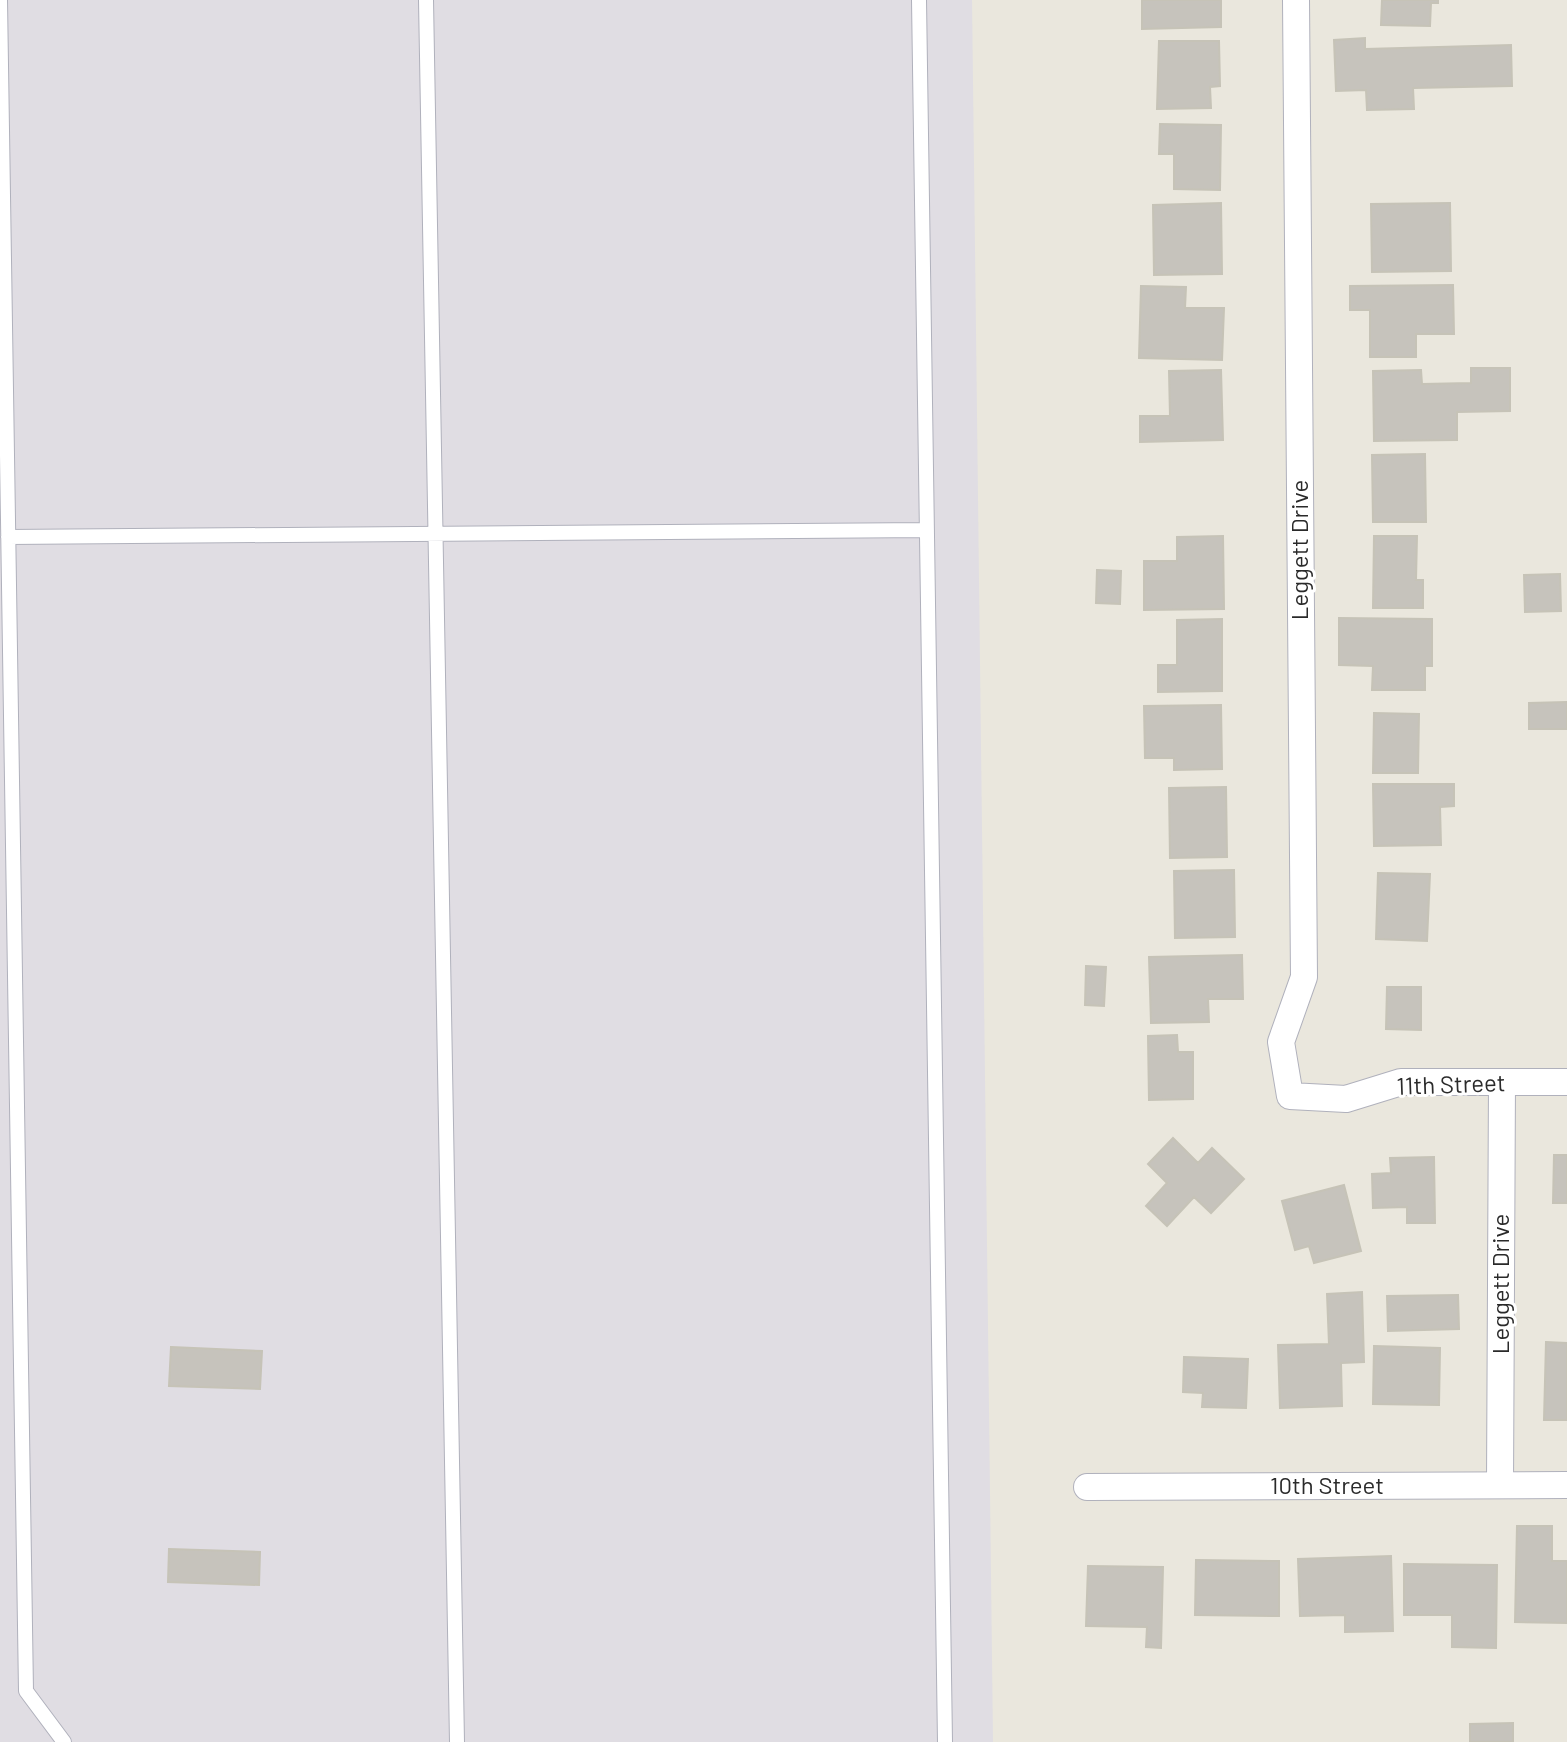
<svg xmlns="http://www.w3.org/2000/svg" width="1567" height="1742" font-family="Barlow,sans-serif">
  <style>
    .industrial { fill: #e0dde3 }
    .building { fill: #c6c3bc; stroke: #c6c3b7; stroke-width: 2 }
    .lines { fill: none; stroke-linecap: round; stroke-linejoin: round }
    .service-casing { stroke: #b0b1bc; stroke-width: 16 }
    .minor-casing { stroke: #b0b1bc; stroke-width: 28 }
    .service { stroke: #fff; stroke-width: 14 }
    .minor { stroke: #fff; stroke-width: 26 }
    .labels { text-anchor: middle; stroke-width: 6; stroke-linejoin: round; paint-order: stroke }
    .street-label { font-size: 24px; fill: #2a2a2a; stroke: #fff }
  </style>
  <rect width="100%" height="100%" fill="#eae7dd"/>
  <path class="industrial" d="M0,0h972l21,1742h-993z"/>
  <path class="building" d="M1142,0h79v27l-79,2z
    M1382,0h56v3h-7l-1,23 -49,-1z
    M1365,38v11l146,-4 1,41 -99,2 1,21 -47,1 -1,-20 -30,1 -2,-51z
    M1159,41h60l1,45 -10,1 1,21 -54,1z
    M1160,124l61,1 -1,65 -46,-1v-35h-15z
    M1221,203l1,71 -68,1 -1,-70z
    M1450,203l1,68 -79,1 -1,-68z
    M1453,285l1,49h-38v23h-46v-47h-20v-24z
    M1141,286l45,1 -1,21h39l-2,52 -83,-2z
    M1471,368h39v43l-53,1v28l-83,1 -1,-70 48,-1 1,14 49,-1z
    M1221,370l2,70 -83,2v-26h30l-1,-45z
    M1425,454l1,68h-53l-1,-67z
    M1223,536l1,73 -80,1v-49h33v-24z
    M1374,536h43l-1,44h7v28h-50z
    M1097,570l24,1 -1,33 -24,-1z
    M1560,574l1,37 -36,1 -1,-37z
    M1339,618l93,1v47h-7v24h-53l1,-24 -34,-1z
    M1222,619v72l-64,1v-27h19v-45z
    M1567,702v27h-38v-26z
    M1221,705l1,64 -48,1v-12h-29l-1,-52z
    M1374,713l45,1 -1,59h-45z
    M1373,784h81v22l-14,1 1,38 -67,1z
    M1226,787l1,70 -57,1 -1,-70z
    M1234,870l1,67 -60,1 -1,-67z
    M1378,873l52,1 -3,67 -51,-2z
    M1242,955l1,44h-35l1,23 -58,1 -2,-66z
    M1086,966l20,1 -2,39 -19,-1z
    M1387,987h34v43l-35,-1z
    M1177,1035l1,17h15v47l-44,1 -1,-64z
    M1173,1138l25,25 14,-15 32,31 -33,34 -17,-16 -27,29 -21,-20 21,-23 -19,-19z
    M1554,1155h13v48h-14z
    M1434,1157l1,66h-28v-16l-34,1 -1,-34 19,-1 -1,-15z
    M1344,1185l17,66 -47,12 -5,-17 -14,4 -13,-49z
    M1362,1292l2,70 -23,1 1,43 -62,2 -2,-63 51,-1 -2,-50z
    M1458,1295l1,34 -71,2 -1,-35z
    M1546,1342l21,1v77h-23z
    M1374,1346l66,2 -1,57 -66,-1z
    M171,1347l91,4 -2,38 -91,-3z
    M1184,1357l64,2 -2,49 -44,-1 1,-14 -20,-1z
    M1517,1526h35v35h15v62l-52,-1z
    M169,1549l91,3 -1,33 -91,-3z
    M1391,1556l2,75 -48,1v-17l-45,1 -2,-57z
    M1196,1560l83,1v55l-84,-1z
    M1404,1564l93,1 -1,83 -44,-1v-32h-48z
    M1088,1566l75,1 -2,81 -15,-1 1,-20 -61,-1z
    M1513,1723v19h-43v-18z"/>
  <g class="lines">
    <defs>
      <path id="service" d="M0,0l26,1691 38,51
        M426,0l31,1742
        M919,0l26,1742
        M8,537l919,-7"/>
      <path id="minor" d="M1296,0l8,977 -23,65 9,54 56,3 55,-17h166
        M1500,1485l2,-403
        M1087,1487l480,-2"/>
    </defs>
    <use href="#service" class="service-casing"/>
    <use href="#minor" class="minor-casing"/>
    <use href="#service" class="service"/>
    <use href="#minor" class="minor"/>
  </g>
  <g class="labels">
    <g class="street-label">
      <text transform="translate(1300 550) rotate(-90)" y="8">Leggett Drive</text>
      <text transform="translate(1451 1085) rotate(-2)" y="8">11th Street</text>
      <text transform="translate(1501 1284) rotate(-90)" y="8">Leggett Drive</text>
      <text x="1327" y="1494">10th Street</text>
    </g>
  </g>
</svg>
